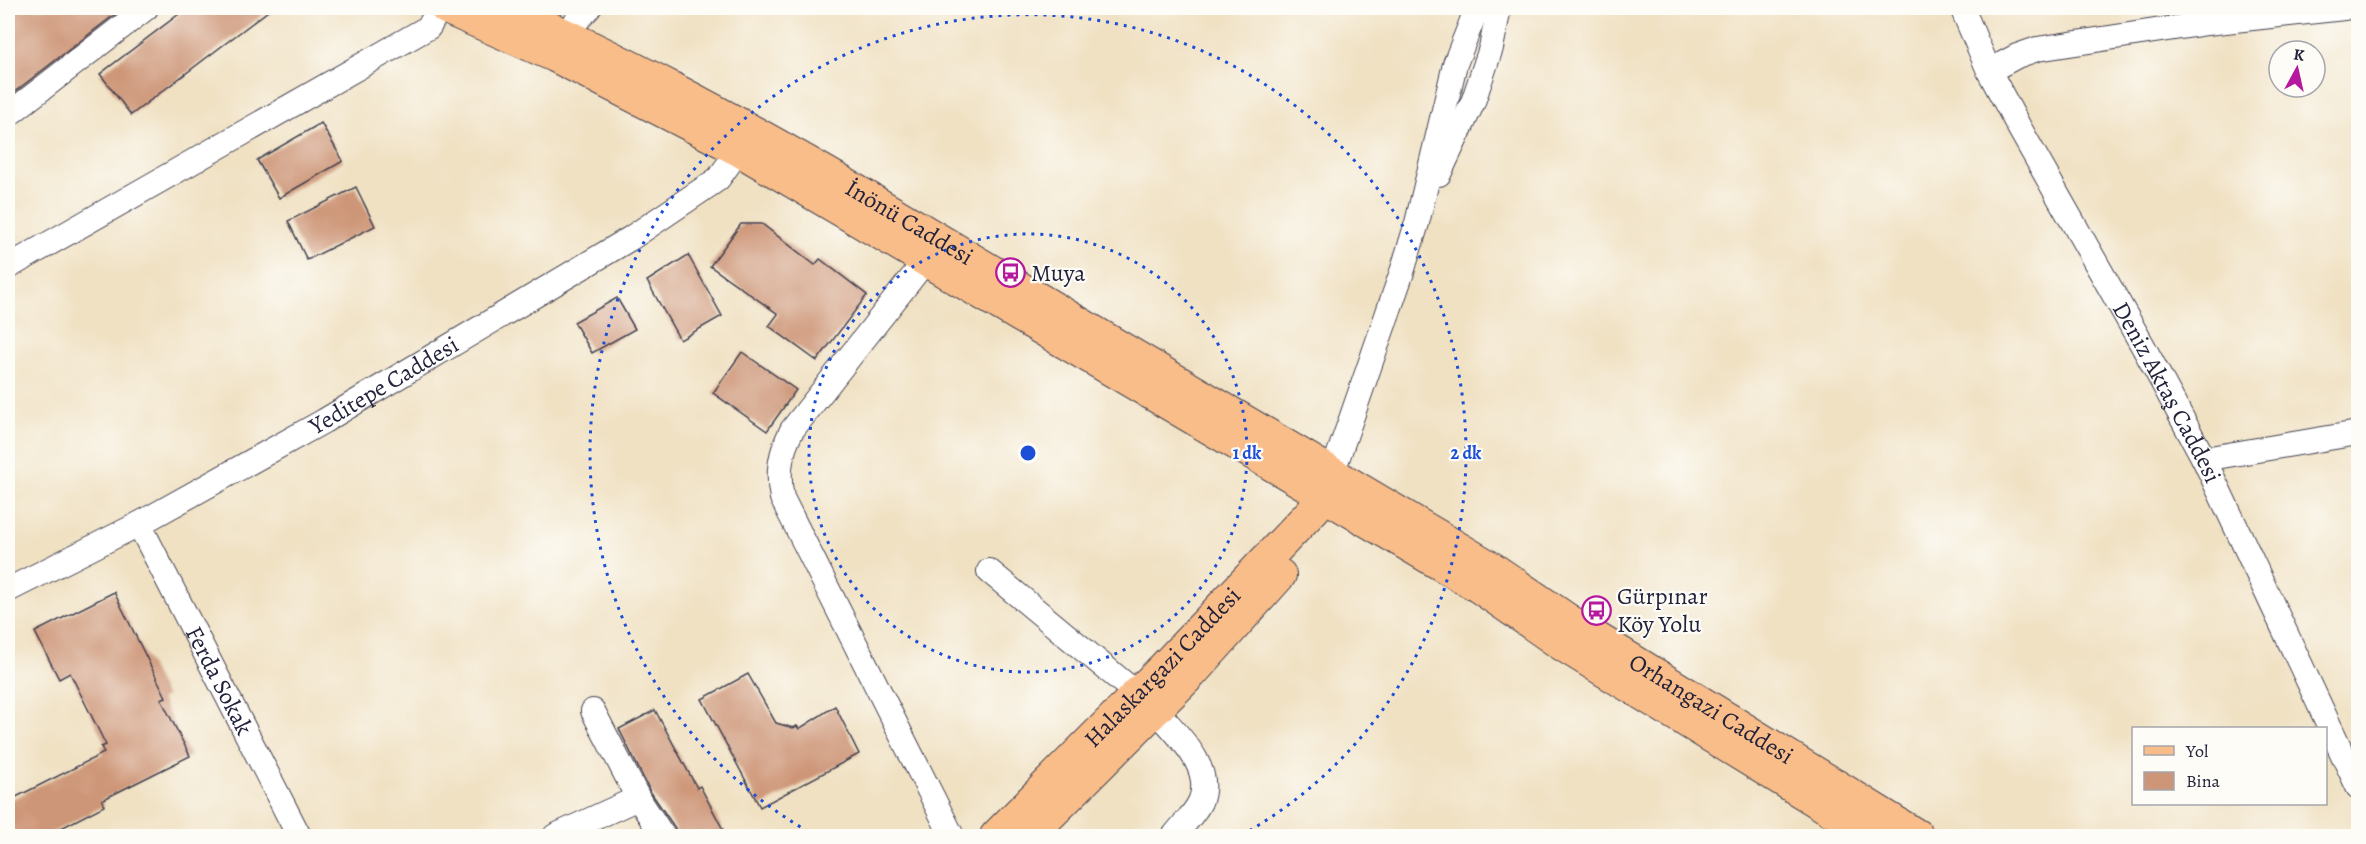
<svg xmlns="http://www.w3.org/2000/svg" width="2366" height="844" font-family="Alegreya,serif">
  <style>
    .building { fill: #ce9678 }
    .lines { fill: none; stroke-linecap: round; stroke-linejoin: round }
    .minor-casing { stroke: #413f4f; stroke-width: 26 }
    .major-casing { stroke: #413f4f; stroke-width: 34 }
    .minor { stroke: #fff; stroke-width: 24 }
    .major { stroke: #f9bd89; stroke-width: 32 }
    .ring { fill: none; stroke: #1d4ed8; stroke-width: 3; stroke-dasharray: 3 6 }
    .labels { text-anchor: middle; stroke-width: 4.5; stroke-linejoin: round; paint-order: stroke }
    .street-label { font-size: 24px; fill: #22223b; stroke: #fdfcf7 }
    .poi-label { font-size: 24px; fill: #22223b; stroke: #fdfcf7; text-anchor: start }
    .centre { fill: #1d4ed8; stroke: #fdfcf7; stroke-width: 3 }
    .ring-label { font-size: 18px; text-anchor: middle; font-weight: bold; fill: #1d4ed8; stroke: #fdfcf7; stroke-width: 4.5; stroke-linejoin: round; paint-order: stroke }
  </style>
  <rect width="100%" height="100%" fill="#fdfcf7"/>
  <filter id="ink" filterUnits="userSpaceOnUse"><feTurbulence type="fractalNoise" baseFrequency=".0167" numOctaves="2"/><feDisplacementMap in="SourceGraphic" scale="12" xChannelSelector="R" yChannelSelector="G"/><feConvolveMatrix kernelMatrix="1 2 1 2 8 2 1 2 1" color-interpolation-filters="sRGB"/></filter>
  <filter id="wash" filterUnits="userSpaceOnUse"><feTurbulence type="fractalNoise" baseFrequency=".008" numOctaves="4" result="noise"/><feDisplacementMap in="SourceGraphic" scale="24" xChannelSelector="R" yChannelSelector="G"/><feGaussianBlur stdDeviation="1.35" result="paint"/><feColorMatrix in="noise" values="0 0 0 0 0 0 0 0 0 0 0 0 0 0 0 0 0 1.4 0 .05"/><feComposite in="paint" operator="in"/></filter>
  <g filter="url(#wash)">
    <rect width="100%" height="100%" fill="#f0e1c3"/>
    <g id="blocks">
      <path class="building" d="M8,8h115l-115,89z
        M187,8h85l-141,107 -31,-41z
        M321,123l22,38 -64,37 -22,-38z
        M356,187l19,39 -68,34 -19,-39z
        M741,224h21l53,41 5,-6 47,36 -50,66 -48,-35 9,-12 -68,-48z
        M688,255l34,61 -42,24 -33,-59z
        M617,298l18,31 -43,24 -18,-31z
        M742,352l54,38 -29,41 -54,-38z
        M114,592l52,105 -5,2 29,57 -88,44 2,6 -60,31h-36v-36l96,-48 -3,-6 5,-2 -36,-72 -11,6 -24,-47z
        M748,674l28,49 17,5 4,-2 2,3 36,-23 24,48 -99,53 -58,-108z
        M655,710l42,78 3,-2 27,51h-50l-2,-9 -25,-37 -31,-62z"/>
    </g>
  </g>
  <g filter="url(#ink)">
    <use href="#blocks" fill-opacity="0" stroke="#413f4f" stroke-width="1.5"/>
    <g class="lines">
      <defs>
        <g id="minor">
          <path id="s1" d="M1962,8l27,63 31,58 123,217 61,113 154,328"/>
          <path d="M558,48l7,-15 24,-25"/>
          <path d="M1989,71l28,-15 20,-7 170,-26 137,-15"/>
          <path d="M8,115l138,-107"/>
          <path d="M1439,174l34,-72 18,-54 8,-40"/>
          <path d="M926,260l-134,170c-12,23 -15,43 -10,68l170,338"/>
          <path d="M8,267l421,-240 10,-19"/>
          <path d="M2204,459l154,-26"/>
          <path d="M1332,474l70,-202 15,-49 38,-159 22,-56"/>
          <path id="s2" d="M139,524l160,312"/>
          <path d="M989,571l148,123"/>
          <path id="s3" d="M8,590l131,-66 185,-103 307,-183 87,-59 21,-29"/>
          <path d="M1156,710c20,24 59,57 44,92 -6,13 -18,23 -26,34"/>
          <path d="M593,711l45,87 25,38"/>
          <path d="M555,836l83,-38"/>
        </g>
        <g id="major">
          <path d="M446,8l109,48 184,94 740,437 82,57 312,192"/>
          <path id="s4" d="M505,8c116,50 226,110 335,173l652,387 85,58 341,210"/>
          <path id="s5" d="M996,836l168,-169 151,-159 17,-33"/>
          <path d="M1029,836l163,-163 88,-98"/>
        </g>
      </defs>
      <use href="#minor" class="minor-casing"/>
      <use href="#major" class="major-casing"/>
      <use href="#minor" class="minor"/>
      <use href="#major" class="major"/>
    </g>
  </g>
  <g class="ring">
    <circle cx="1028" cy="453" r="219"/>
    <path d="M816 836A438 438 0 1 1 1240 836"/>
  </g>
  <defs>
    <symbol id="bus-ring" viewBox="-11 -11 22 22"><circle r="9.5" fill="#fdfcf7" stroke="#b5179e" stroke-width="1.5"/><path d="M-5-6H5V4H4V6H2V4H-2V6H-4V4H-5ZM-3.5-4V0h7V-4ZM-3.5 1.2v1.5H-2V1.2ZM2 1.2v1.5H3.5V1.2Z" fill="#b5179e"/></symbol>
  </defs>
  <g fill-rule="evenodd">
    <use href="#bus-ring" x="994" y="256" width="33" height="33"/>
    <use href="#bus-ring" x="1580" y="594" width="33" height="33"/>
  </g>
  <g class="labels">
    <g class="street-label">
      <text dy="8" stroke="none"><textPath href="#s4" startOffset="458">İnönü Caddesi</textPath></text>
      <text dy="8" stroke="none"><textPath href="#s3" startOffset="428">Yeditepe Caddesi</textPath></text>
      <text dy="8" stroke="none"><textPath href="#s1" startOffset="436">Deniz Aktaş Caddesi</textPath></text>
      <text dy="8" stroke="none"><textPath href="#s5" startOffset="237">Halaskargazi Caddesi</textPath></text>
      <text dy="8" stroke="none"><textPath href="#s2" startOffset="176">Ferda Sokak</textPath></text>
      <text dy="8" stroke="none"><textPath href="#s4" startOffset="1396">Orhangazi Caddesi</textPath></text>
    </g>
    <g class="poi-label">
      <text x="1031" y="281">Muya</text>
      <text x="1617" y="604">Gürpınar<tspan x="1617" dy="28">Köy Yolu</tspan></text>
    </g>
  </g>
  <circle cx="1028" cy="453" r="9" class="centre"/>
  <g class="ring-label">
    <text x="1247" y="459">1 dk</text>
    <text x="1466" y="459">2 dk</text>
  </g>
  <rect width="2366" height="844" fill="none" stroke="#fdfcf7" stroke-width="30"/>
  <rect x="2132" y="727" width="195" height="78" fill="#fdfcf7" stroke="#a5a5ac" stroke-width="1.5"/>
  <rect x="2144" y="746" width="30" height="9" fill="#f9bd89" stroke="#a5a5ac" stroke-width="1.5"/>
  <text x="2186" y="757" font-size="18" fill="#22223b">Yol</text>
  <rect x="2144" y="772" width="30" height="18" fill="#ce9678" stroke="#a5a5ac" stroke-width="1.5"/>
  <text x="2186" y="787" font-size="18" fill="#22223b">Bina</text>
  <g transform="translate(2297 69) rotate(8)"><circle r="28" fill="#fdfcf7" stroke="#a5a5ac" stroke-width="1.5"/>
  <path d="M0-4.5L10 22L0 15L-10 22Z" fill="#b5179e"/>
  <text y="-9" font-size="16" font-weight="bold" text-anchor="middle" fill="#22223b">K</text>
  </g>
</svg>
